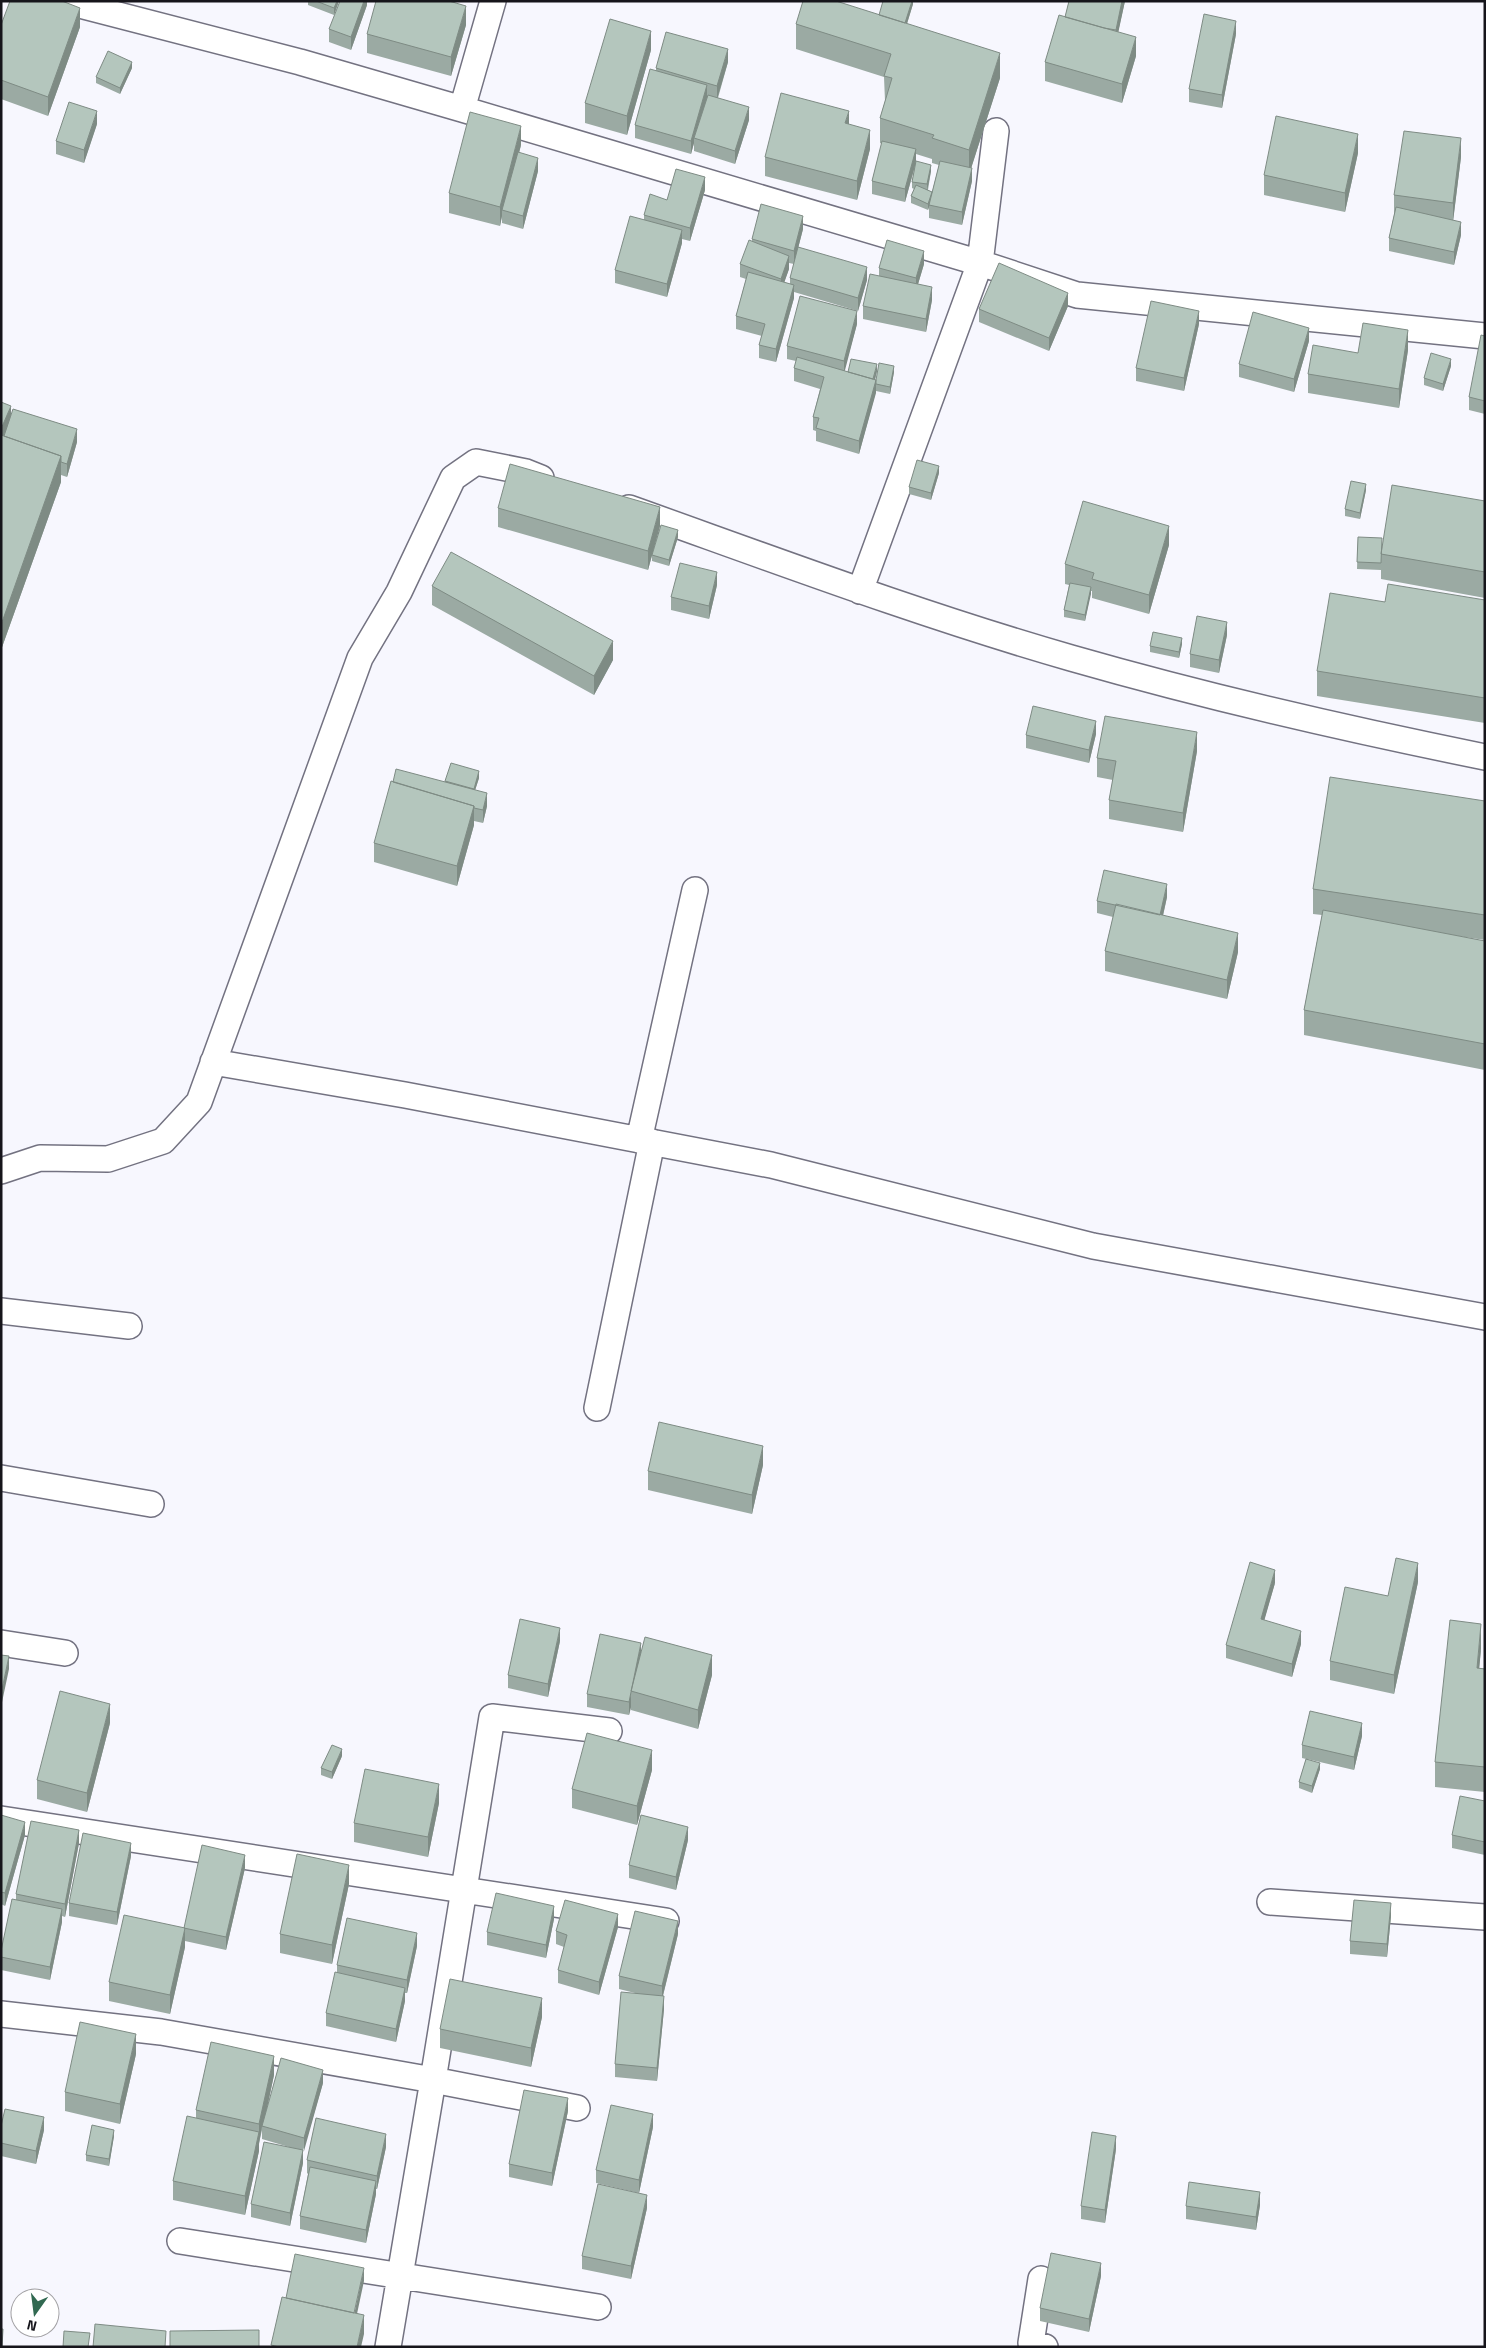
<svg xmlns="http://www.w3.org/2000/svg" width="1486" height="2348" font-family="'Titillium Web',sans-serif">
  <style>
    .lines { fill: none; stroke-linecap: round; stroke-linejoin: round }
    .street-casing { stroke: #737281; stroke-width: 28 }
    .street { stroke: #fff; stroke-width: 25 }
    .wall { fill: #9baaa3; fill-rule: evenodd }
    .shaded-wall { fill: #7e8b84 }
    .building { fill: #b4c6bd; stroke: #7e8b84 }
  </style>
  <rect width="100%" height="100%" fill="#f7f7fe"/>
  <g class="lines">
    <defs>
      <path id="street" d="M64,1l236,61 162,47 518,154 97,32 408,41
        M462,109l31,-108
        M629,508c146,52 292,107 442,150 136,39 275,71 414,99
        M860,591l120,-328 16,-132
        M213,1062l192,33 366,70 322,81 392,71
        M639,1140l56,-250
        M1,1171l39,-13 68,1 55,-18 36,-39 161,-444 39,-66 54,-114 23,-16 50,10 15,6
        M1,1311l128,15
        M597,1408l55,-266
        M1,1478l150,26
        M1,1643l64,10
        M1,1819l665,102
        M1270,1902l215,15
        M1,2014l160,18 272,48 -45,267
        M577,2108l-144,-28 59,-363 117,14
        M180,2241l418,66
        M1041,2279l-10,64 14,4"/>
    </defs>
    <use href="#street" class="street-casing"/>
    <use href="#street" class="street"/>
  </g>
  <path class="wall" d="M308,1h31l-5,14 -26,-10z
    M367,1v4l-16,45 -22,-8v-13z
    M913,1v3l-6,20 93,54 -29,90 1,13 -10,44 -33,-7v-11l-1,3 -17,-7v-7l3,-7 -2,-1v-6l3,-16 -10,36 -33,-8v-13l10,-37 -2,-1v-25l5,-17 -1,-24 -88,-28v-25l83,-9zM916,154l16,5v4l7,2 -7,27 -4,-2 3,-19 -15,-9z
    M1069,1h56l-7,31 18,24 -14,47 -77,-22v-19l20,-45z
    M1,25l79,2 -32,89 -47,-17z
    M466,25l-15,51 -84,-23v-19z
    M1236,34l-14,74 -33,-6v-13z
    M651,50l-24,85 -42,-12v-20z
    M728,62l-10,36 31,22 -14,44 -41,-13v-8l-3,11 -56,-16v-13l21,-54v-3z
    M132,68l-12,26 -24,-11v-6z
    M97,124l-13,39 -28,-9v-13z
    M521,145l-2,8 19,18 -15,58 -21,-6v-7l-2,10 -51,-13v-20z
    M870,149l-13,51 -92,-24v-19z
    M1358,153l-13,59 -81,-17v-20z
    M1461,157l-8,63 8,15 -7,30 -65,-14v-13l5,-23v-20z
    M705,190l-15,51 -8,-2v4l-15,54 -52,-14v-13l29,-50v-5l23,-15z
    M803,229l-9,35 -5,-1v6l-5,13 6,2v-6l77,2 -9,31 -64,-19v6l-18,64 -17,-4v-13l3,-9 -26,-7v-13l10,-37 -6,-2v-13l12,-23v-2z
    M924,264l-6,20 14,16 -6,32 -63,-13v-13l16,-30v-8z
    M1068,306l-19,45 -70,-29v-13z
    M857,324l-13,47 4,1 29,-1 -2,9 19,-8 -4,22 -14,-3 -17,63 -43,-13v-10l-3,-1v-13l7,-28 -26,-8v-13l2,-7 -9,-2v-13z
    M1199,324l-15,67 -48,-10v-13z
    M1485,336v78l-16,-4v-13z
    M1309,341l-15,51 -55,-15v-13z
    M1408,350l-9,58 -91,-15v-19z
    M1451,366l-8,25 -19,-6v-7z
    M1,402l10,13 66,27 -10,35 -6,-2v7l-60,168z
    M939,473l-8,27 -22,-6v-7z
    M1366,490l-6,29 -15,-3v-7z
    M1485,501v97l-104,-19v-9l-24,-1 1,-32 24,11z
    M498,508l162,18 -12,44 -150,-43z
    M678,537l-9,29 -17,-5v-6z
    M1169,545l-20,69 -57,-16v-7h-1l-6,30 -21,-4v-7l5,-25 -4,-1v-20z
    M717,585l-8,34 -38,-9v-13z
    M432,586l181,74 -19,35 -162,-90z
    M1485,600v123l-168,-27v-25l68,-69z
    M1227,635l-8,38 -29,-6v-13z
    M1182,644l-3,14 -29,-6v-6z
    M1096,734l-7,29 -63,-15v-13z
    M1197,751l-14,81 -74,-13v-19l4,-20 -16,-3v-19z
    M479,778l-4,12 12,16 -4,17 -9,-2v4l-17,61 -83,-24v-19l71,-62z
    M1485,801v139l-41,-6 41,7v129l-181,-35v-25l18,-95 -9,-1v-25z
    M1167,897l-4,19 75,36 -11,47 -122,-28v-20l8,-34 -16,-4v-12z
    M763,1465l-11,49 -104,-24v-19z
    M1418,1582l-24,112 -64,-14v-19z
    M1275,1583l-11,37 37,24 -9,33 -66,-19v-13z
    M560,1641l-12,56 -40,-9v-13z
    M1481,1649l-2,19 6,1v123l-50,-5v-25z
    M641,1654l71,21 -14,54 -67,-19v-3l-2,8 -42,-8v-13z
    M110,1723l-23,89 -50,-13v-19z
    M1362,1736l-8,34 -47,-11 13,10 -8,24 -13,-5v-6l7,-23 -4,-1v-13z
    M342,1756l-10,23 -11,-4v-7z
    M652,1770l-15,55 -65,-17v-19z
    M1485,1801v54l-33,-7v-13z
    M439,1803l-11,54 -74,-15v-19z
    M1,1815l24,20 -20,71 -4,-2z
    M688,1840l-12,50 -47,-12v-13z
    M79,1843l-14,74 -3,-1v6l-12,58 -49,-10v-19l15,-51v-6z
    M131,1856l-14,69 -48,-9v-13z
    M245,1868l-19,82 -41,-9v6l-15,67 -61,-13v-19l75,-54z
    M349,1884l-17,80 -52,-11v-19z
    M1391,1916l-4,41 -37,-3v-13z
    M554,1919l-8,39 -59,-13v-13z
    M618,1927l-19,68 -41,-12v-13l6,-23 -8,-3v-13z
    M678,1934l-15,62 1,13 -7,72 -42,-4v-13l20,-71 -16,-4v-13z
    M417,1946l-10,47h-2v8l-9,41 -70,-16v-13l11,-40v-8z
    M542,2017l-11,50 -91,-19v-19z
    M136,2054l-16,70 -55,-13v-19z
    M274,2075l-8,38 57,-30 -20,68v12l-13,63 -39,-9v-13l38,-57 -27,-8v-9l-3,13v8l-14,64 -72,-15v-19l23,-63v-8z
    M568,2111l-16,75 -43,-9v-13z
    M1,2126l43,4 -8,34 -35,-8z
    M653,2127l-14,66 -43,-10v-13z
    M114,2136l-5,30 -23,-5v-6z
    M386,2147l-9,42h-1v5l-10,49 -66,-14v-13l8,-42 -1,-1v-13z
    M1116,2149l-11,74 -24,-4v-13z
    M1260,2205l-4,25 -70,-11v-13z
    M647,2208l-16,71 -49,-10v-13z
    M1101,2276l-12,56 -49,-11v-13z"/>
  <path class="shaded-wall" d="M337,1h2l-5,14v-7z
    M364,1h3v4l-16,45v-13z
    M912,1h1v3l-10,32v-6z
    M1122,1h3l-9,42v-13z
    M466,6v19l-15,51v-19z
    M80,8v19l-32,89v-19z
    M1236,21v13l-14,74v-13z
    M651,31v19l-24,85v-19z
    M1136,37v19l-14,47v-19z
    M728,49v13l-11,37v-13z
    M1000,53v25l-31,97v-25z
    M132,62v6l-12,26v-6z
    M707,85v13l-13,40v5l-3,11v-13z
    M749,107v13l-14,44v-13z
    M97,111v13l-13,39v-13z
    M849,111v19l-4,-7z
    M521,126v19l-17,65h-2v6l-2,10v-19z
    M870,130v19l-13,51v-19z
    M1358,134v19l-13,59v-19z
    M1461,138v19l-8,65v-19z
    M916,149v13l-11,40v-13z
    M538,158v13l-15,58v-13z
    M931,165v6l-4,20v-7z
    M972,168v13l-10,44v-13z
    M705,177v13l-15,51v-13z
    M933,193l-4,14 -1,3v-6z
    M803,216v13l-9,35v-13z
    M1461,222v13l-7,30v-13z
    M682,230v13l-15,54v-13z
    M924,251v13l-8,27v-13z
    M789,256v13l-8,23v-13z
    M867,267v13l-9,31v-13z
    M794,285v13l-18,64v-13z
    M932,287v13l-6,32v-13z
    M1068,293v13l-19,45v-13z
    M857,311v13l-13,50v-13z
    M1199,311v13l-15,67v-13z
    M1309,328v13l-15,51v-13z
    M1408,330v20l-9,58v-19z
    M1451,359v7l-8,25v-7z
    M877,364v7l-4,16v-6z
    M894,366v6l-4,22v-7z
    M876,380v13l-17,61v-13z
    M11,406v13l-10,23v-13z
    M77,429v13l-10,35v-13z
    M61,456v26l-60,168v-25z
    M939,466v7l-8,27v-7z
    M1366,484v6l-6,29v-6z
    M660,507v19l-12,44v-19z
    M1169,526v19l-20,69v-19z
    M678,530v7l-9,29v-6z
    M717,572v13l-8,34v-13z
    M1091,587v7l-6,27v-6z
    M1227,622v13l-8,38v-13z
    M1182,638v6l-3,14v-6z
    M613,641v19l-19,35v-19z
    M1096,721v13l-7,29v-13z
    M1197,732v19l-14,81v-19z
    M479,771v7l-7,22v-6z
    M487,793v13l-4,17v-13z
    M474,806v19l-17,61v-20z
    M1167,884v13l-7,31v-13z
    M1238,933v19l-11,47v-19z
    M763,1446v19l-11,49v-19z
    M1418,1563v19l-24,112v-19z
    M1275,1570v13l-14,49v-13z
    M1481,1624v25l-4,44v-25z
    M560,1628v13l-12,56v-13z
    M1301,1631v13l-9,33v-13z
    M641,1643v13l-10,35z
    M712,1655v20l-14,54v-19z
    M9,1656v13l-8,38v-13z
    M631,1694v13l-2,8v-13z
    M110,1704v19l-23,89v-19z
    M1362,1723v13l-8,34v-13z
    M342,1749v7l-10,23v-7z
    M652,1750v20l-15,55v-19z
    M1320,1763v6l-8,24v-7z
    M439,1784v19l-11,54v-20z
    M25,1822v13l-20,71v-13z
    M688,1827v13l-12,50v-13z
    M79,1830v13l-14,74v-13z
    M131,1843v13l-14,69v-13z
    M245,1855v13l-19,82v-13z
    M349,1865v19l-17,80v-19z
    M1391,1903v13l-4,41v-13z
    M554,1906v13l-8,39v-13z
    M62,1909v13l-12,58v-13z
    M618,1914v13l-19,68v-13z
    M678,1921v13l-16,65v-13z
    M185,1928v19l-15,67v-19z
    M417,1933v13l-10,47v-13z
    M405,1988v13l-9,41v-13z
    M664,1996v13l-7,72v-13z
    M542,1998v19l-11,50v-19z
    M136,2034v20l-16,70v-20z
    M274,2056v19l-11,52 -1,-1 -3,18v-20z
    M323,2070v13l-19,68v-13z
    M568,2098v13l-16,75v-13z
    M653,2114v13l-14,66v-13z
    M44,2117v13l-8,34v-13z
    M114,2130v6l-5,30v-7z
    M259,2132v19l-14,64v-19z
    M386,2134v13l-9,42v-13z
    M1116,2136v13l-11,74v-13z
    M303,2150v13l-13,63v-13z
    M376,2181v13l-10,49v-13z
    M1260,2192v13l-4,25v-13z
    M647,2195v13l-16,71v-13z
    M1101,2263v13l-12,56v-13z
    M364,2268v13l-10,47v-13z
    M364,2315v19l-3,13h-4z"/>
  <path class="building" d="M10,1h52l18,7 -32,89 -47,-17v-55z
    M316,1h21l-3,7z
    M340,1h24l-13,36 -22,-8z
    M376,1h73l17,5 -15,51 -84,-23z
    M803,1h33l164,52 -31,97 -37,-12 2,-3 -54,-17 12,-40 -8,-2 7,-22 -95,-30z
    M883,1h29l-7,22 -26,-8z
    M1069,1h53l-6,29 -12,-2 -39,-11z
    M1204,14l32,7 -14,74 -33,-6z
    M1059,15l77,22 -14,47 -77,-22z
    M610,19l41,12 -24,85 -42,-13z
    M666,32l62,17 -11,37 -61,-18z
    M108,51l24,11 -12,26 -24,-11z
    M650,69l57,16 -16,56 -56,-16z
    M781,93l68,18 -4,12 25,7 -13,51 -92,-24z
    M708,95l41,12 -14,44 -41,-13z
    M69,102l28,9 -13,39 -28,-9z
    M470,112l51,14 -21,81 -51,-14z
    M1276,116l82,18 -13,59 -81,-18z
    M1404,131l57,7 -8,65 -59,-8z
    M882,141l34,8 -11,40 -33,-8z
    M518,152l20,6 -15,58 -21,-6z
    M916,161l15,4 -4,19 -15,-2z
    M940,161l32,7 -10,44 -33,-7z
    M676,169l29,8 -15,51 -46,-13 6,-21 17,6z
    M916,185l16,7 -4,12 -17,-8z
    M761,204l42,12 -9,35 -42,-12z
    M1396,207l65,15 -7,30 -65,-14z
    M630,216l52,14 -15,54 -52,-14z
    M749,240l40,16 -8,23 -41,-15z
    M887,240l37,11 -8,27 -37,-10z
    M798,247l69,20 -9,31 -68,-20z
    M999,263l69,30 -19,45 -70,-29z
    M748,272l46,13 -18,64 -17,-4 6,-21 -29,-8z
    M870,274l62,13 -6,32 -63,-13z
    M800,296l57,15 -13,50 -57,-15z
    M1151,301l48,10 -15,67 -48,-10z
    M1253,312l56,16 -15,51 -55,-15z
    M1363,323l45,7 -9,59 -91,-15 5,-29 45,8z
    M1481,335l4,1v65l-16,-4z
    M1431,353l20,6 -8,25 -19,-6z
    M797,357l79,23 -17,61 -43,-13 3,-10 -6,-1 11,-40 -30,-9z
    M851,359l26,5 -4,15 -25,-7z
    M879,363l15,3 -4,21 -14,-3v-4z
    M1,402l10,4 -10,23z
    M13,409l64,20 -10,35 -6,-2v-6l-57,-20z
    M1,435l60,21 -60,169z
    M917,460l22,6 -8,27 -22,-6z
    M510,464l150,43 -12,44 -150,-43z
    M1351,481l15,3 -6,29 -15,-4z
    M1392,485l93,16v71l-104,-18z
    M1083,501l86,25 -20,69 -57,-16 2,-6 -29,-9z
    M661,525l17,5 -9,30 -17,-5z
    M1358,537l24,1 -1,25 -24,-1z
    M451,552l162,89 -19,35 -162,-90z
    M680,563l37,9 -8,34 -38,-9z
    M1070,583l21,4 -6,28 -21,-5z
    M1388,584l97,16v98l-168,-27 13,-78 55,9z
    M1197,616l30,6 -8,38 -29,-6z
    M1153,632l29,6 -3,14 -29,-6z
    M1033,706l63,15 -7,29 -63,-15z
    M1105,716l92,16 -14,81 -74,-13 7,-39 -19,-3z
    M451,763l28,8 -5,18 -29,-8z
    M396,769l91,24 -4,17 -9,-2v-2l-81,-24z
    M1330,777l155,24v114l-172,-26z
    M391,781l83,25 -17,60 -83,-23z
    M1104,870l63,14 -7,31 -63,-14z
    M1116,904l122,29 -11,47 -122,-29z
    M1323,910l162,31v103l-181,-34z
    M659,1422l104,24 -11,49 -104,-24z
    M1396,1558l22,5 -24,112 -64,-14 15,-74 43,9z
    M1250,1562l25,8 -14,49 40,12 -9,33 -66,-19z
    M520,1619l40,9 -12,56 -40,-9z
    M1450,1620l31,4 -4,44 8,1v98l-50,-5z
    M600,1634l41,9 -12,59 -42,-8z
    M645,1637l67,18 -14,55 -67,-19z
    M1,1655l8,1 -8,38z
    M60,1691l50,13 -23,89 -50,-13z
    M1310,1711l52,12 -8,34 -52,-12z
    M587,1733l65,17 -15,56 -65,-17z
    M332,1745l10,4 -10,23 -11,-4z
    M1306,1759l14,4 -8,23 -13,-4z
    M365,1769l74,15 -11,53 -74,-14z
    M1460,1796l25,5v41l-33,-7z
    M1,1815l24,7 -20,71 -4,-1z
    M641,1815l47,12 -12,50 -47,-12z
    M31,1821l48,9 -14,74 -49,-10z
    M83,1833l48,10 -14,69 -48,-9z
    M202,1845l43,10 -19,82 -42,-9z
    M297,1854l52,11 -17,80 -52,-11z
    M496,1893l58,13 -8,39 -59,-13z
    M12,1899l50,10 -12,58 -49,-10v-6z
    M565,1900l53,14 -19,68 -41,-12 9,-35 -11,-4z
    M1354,1900l37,3 -4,41 -37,-3z
    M635,1911l43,10 -16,65 -43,-10z
    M124,1915l61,13 -15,67 -61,-13z
    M347,1918l70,15 -10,47 -70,-15z
    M335,1972l70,16 -9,41 -70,-16z
    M450,1979l92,19 -11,50 -91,-19z
    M621,1992l43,4 -7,72 -42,-4z
    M80,2022l56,12 -16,70 -55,-12z
    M211,2042l63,14 -15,68 -63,-14z
    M281,2058l42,12 -19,68 -42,-12z
    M524,2090l44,8 -16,75 -43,-9z
    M611,2105l42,9 -14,66 -43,-10z
    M5,2109l39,8 -8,34 -35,-8v-17z
    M187,2116l72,16 -14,64 -72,-15z
    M316,2118l70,16 -9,42 -70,-16z
    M92,2125l22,5 -5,29 -23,-4z
    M1092,2132l24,4 -11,74 -24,-4z
    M264,2142l39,8 -13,63 -39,-9z
    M310,2167l66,14 -10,49 -66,-14z
    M1189,2182l71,10 -4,25 -70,-11z
    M598,2184l49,11 -16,71 -49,-10z
    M1051,2253l50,10 -12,56 -49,-11z
    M295,2254l69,14 -10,45 -68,-15z
    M282,2297l82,18 -7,32h-78l-8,-2z
    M95,2324l71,7 -1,16h-72z
    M1,2329h2l-1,18h-1z
    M259,2330v17h-89v-16z
    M64,2331l26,2 -2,14h-25z"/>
  <rect width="1486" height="2348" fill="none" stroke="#16151b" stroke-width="5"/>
  <g transform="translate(35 2313) rotate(194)"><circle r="24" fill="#ffffff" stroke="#a2a1a4"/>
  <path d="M0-4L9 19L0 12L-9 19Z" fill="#316951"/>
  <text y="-8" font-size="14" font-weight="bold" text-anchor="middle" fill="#16151b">N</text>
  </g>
</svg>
